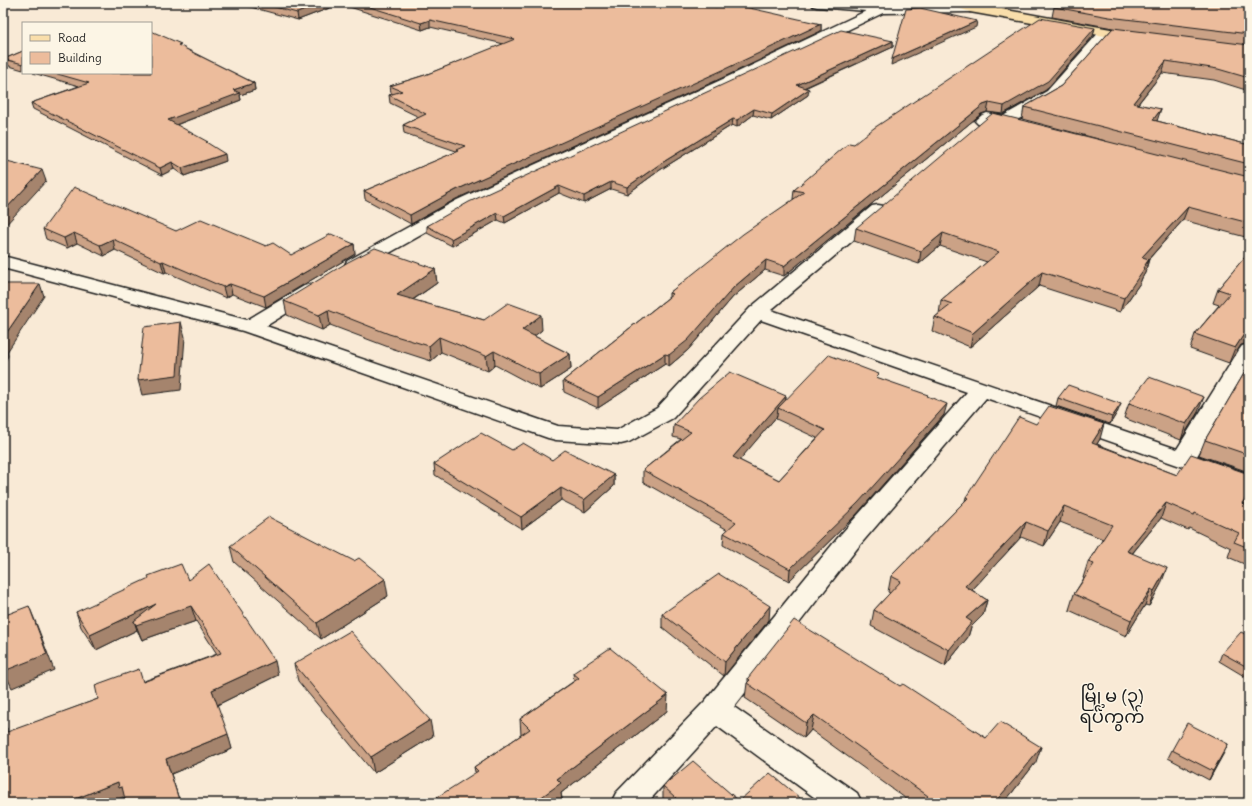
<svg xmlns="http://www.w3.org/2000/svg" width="1252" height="806" font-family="Delius,'Noto Sans Myanmar',sans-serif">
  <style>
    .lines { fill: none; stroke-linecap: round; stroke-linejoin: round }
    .minor-casing { stroke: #1c1c1c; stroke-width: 3 }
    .major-casing { stroke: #1c1c1c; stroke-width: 3 }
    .minor { fill: #fcf5e5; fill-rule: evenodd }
    .major { fill: #f9deab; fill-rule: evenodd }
    .wall { fill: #cba286; stroke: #1c1c1c; fill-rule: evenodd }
    .shaded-wall { fill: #a5846d; stroke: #1c1c1c }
    .building { fill: #ecbc9c; stroke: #1c1c1c }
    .labels { text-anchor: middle; stroke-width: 3; stroke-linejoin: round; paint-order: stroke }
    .near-quarter-label { font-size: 18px; fill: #1c1c1c; stroke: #fcf5e5 }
  </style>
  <rect width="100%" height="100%" fill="#f9ead6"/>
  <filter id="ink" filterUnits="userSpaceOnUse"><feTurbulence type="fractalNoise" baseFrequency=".025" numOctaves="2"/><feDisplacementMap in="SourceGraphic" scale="8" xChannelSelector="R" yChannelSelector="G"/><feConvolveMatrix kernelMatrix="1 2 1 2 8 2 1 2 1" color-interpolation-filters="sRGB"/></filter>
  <g filter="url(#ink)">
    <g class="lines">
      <defs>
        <path id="minor" d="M811,3h46l24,2 89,-1 4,1 2,3 -2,3 -4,1 -87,1 -150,72 -264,123 -108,61 -7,2 -7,-2 -2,-4 2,-4 110,-61 266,-121 143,-68 -49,-4 -4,-1z
          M1106,29l5,1 2,3 -2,3 -54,61 -47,27c-7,2 -13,-2 -20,-1 -5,1 -7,3 -12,1l-3,-3 7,-6 5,-2 16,3 44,-25 54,-61z
          M878,205l6,1 3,4 -3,4 -113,96 406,139 62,-99 3,-4 7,-2v23l-52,89 52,18v16l-263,-92 -127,148 -125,161 123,86 5,10h-40l-105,-77 -70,77h-36l5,-10 89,-92 136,-167 126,-142 -206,-72 -88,98 -44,24 -8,2 -65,-4 -8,-2 -305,-107 -240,-63v-12l244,64 57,-34 7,-2 7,2 3,4 -3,4 -52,32 292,100 59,4 40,-22 93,-100 122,-102z"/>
        <path id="major" d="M951,3h17l170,31 5,1 2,3 -2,3 -5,1 -168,-30 -17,-6z"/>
      </defs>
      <use href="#minor" class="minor-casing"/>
      <use href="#major" class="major-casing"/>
      <use href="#minor" class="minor"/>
      <use href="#major" class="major"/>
    </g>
    <path class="wall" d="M236,3h457l128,21v7l-99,47 -266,121 -45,25 -46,-25 -1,-8 92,-39v-1l-52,-18 -1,-8 16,-8 -29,-14 -1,-8 4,-1 -2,-1 -1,-7 35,-11 79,-31 -74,-17 -8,3 -82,-26 -42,16z
      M1056,3h193v88l-35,-11 -52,-7 -24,31 19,17 92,24v93l-66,-18 -34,39 -4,14 -3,5 -2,5 -20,29 -81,-26 -69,61 -38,-16 3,-14 4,-3 2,-14 46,-38 -47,-16 -21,18 -65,-23 2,-13 250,-87 -84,-22 2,-12 37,-21 52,-58 -61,-11 2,-10 3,-2z
      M1093,36l-47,54 -43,24 -16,-2 -6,2 -197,162 -19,-6 -32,27 -45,53 -19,16 -4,-2 -67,44 -34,-16 -1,-11 106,-84v-4l125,-94h-1l1,-9 60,-46z
      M893,41v6l-88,41 3,7 -37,25 -18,-5 -16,12 -5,-2 -72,45 -33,24 -16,-5 -27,14 -25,-10 -54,30 -7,-3 -46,26 -25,-13v-7z
      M182,47l72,36 1,7 -15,5 1,5 -65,25 32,19 18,17 -42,15 -10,-7 -12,6 -129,-66 -2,-6 48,-17 -46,-13h118z
      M23,51v19l-17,-5 -2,-6z
      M43,229l133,2 90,15 25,9 63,-11 1,10 -89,53 -34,-13 -6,4 -60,-26 -2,1 -49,-23 -11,6 -27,-13 -10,5 -21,-9z
      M1249,252v91l-8,2 -12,18 -39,-14 5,-15 24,-29 -6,-2 5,-14z
      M435,269l2,14 -24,17 71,20 58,10 -8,6 36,18 1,15 -31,20 -45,-24 -7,6 -47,-19 -10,9 -40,-13 -61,-23 -8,5 -35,-15 -3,-14z
      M1249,365v107l-50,-17 6,-15z
      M878,378l49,19 17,18 -88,100 -67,66 -66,-36 1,-12 4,-3 -85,-48v-12l38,-31 -8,-2 1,-12 112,-29 -1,4zM777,416l-1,3 41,19 -38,42 -40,-20z
      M1058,398l60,13 -8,13 -54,-18z
      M1129,403l69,9 -17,28 -57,-22z
      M1036,424l64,15 -3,5 80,31 72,-1v28l-2,3 2,1v60l-21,-9 3,-9 -42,-20 -1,2 -27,-12 -29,36 29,30 -12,22 -4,-1 -19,31 -57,-26 5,-16 10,-16h-1l5,-16 15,-23 -43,-17 -16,24 -23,-9 -49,53 15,10 -4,15 -12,12 -3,10 -23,29 -74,-40 3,-16 16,-17 -2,-1 3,-16 74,-75 1,-4z
      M512,450l102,25v11l-29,26 -24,-12 -39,29 -87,-54 -1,-11z
      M230,546l158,50 -67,43 -87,-77z
      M188,580l90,95 -61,30 15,44 -61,25 -45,29 -3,-6 -114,-65 89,-33 46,-18 73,-27 -21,-33 -54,19 -5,-10 -41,20 -15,-23 -5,-15z
      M662,614l107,6 -45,56 -62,-49z
      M1249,636v43l-30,-18 3,-8z
      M294,664l139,72 -59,37 -76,-92z
      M573,673l94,38 -106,82 1,6 -87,-27 -1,-5 47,-32 -1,-16 54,-38z
      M748,678l152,8 86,52 50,24 -25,32 -8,9h-91l-101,-73 -7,8 -59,-40 2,-15 1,-1z
      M1228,744l-19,36 -41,-22 4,-8z
      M663,786l76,15 67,2h-142l-1,-1z"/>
    <path class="shaded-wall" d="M323,3h17v1l-42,16 -1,-7z
      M430,20v7l-8,3 -1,-7z
      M977,21l-1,6 -85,38 1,-6z
      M821,24v7l-99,47 -266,121 -45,25 -1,-9 46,-25z
      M1095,28l-2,8 -47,54 -43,24 1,-8z
      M893,41v6l-96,44v-6z
      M1166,61l-4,12 -33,42 4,-12z
      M254,83l1,7 -15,5 1,5 -71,27 -2,-7 65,-30z
      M809,89l-1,6 -37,25 1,-6z
      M989,103l-2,9 -6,2 -197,162v-10l199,-161z
      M754,109l-1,6 -16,12v-7z
      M1161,109l-4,12 -4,-1z
      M733,119l-1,6 -72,45 -33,24v-7l33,-23z
      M225,154l1,7 -42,15 -2,-8z
      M172,162l2,7 -12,6 -2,-7z
      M42,170l4,11 -43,47v-16z
      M611,182v7l-27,14v-7z
      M559,186v7l-54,30 -1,-7z
      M1188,207l-5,13 -45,51 4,-14z
      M497,213l1,7 -46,26 -1,-7z
      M74,233l3,10 -10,5 -3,-10z
      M943,233l-3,13 -21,18 2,-13z
      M113,239l2,11 -11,6 -4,-11z
      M354,244l1,10 -89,53 -2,-11z
      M1149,259l-4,14 -3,5 -2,5 -20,29 4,-14z
      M766,260l-1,10 -32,27 -45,53 -19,16v-11l65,-68z
      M163,261l3,11 -2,1 -3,-11z
      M435,269l2,14 -38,26 -2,-14z
      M1042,272l-3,14 -69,61 3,-14z
      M40,284l4,12 -37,56 1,4 -5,9v-27z
      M230,284l2,10 -6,4 -3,-11z
      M328,310l2,15 -8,5 -3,-15z
      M541,315l1,15 -19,15 -1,-15z
      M181,322l4,15 -4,53 -39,5 -4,-15z
      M1249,330v13l-8,2 -12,18 6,-15 11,-17z
      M439,337l2,15 -10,9 -2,-15z
      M494,351l1,14 -7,6 -2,-15z
      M570,354l1,15 -31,20 -1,-15z
      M665,354v10l-67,44v-11z
      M786,396l-1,11 -7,1 -1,8 -45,53 1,-12z
      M1204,397l-6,15 -17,28 5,-16z
      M947,404l-3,11 -88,100 -67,66 1,-12z
      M1121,404l-3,7 -8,13 2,-7z
      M1104,424l-4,15 -12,19 4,-15z
      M614,475v11l-29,26 -1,-12z
      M561,488v12l-39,29 -1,-12z
      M1249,494v8l-13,16 6,-15z
      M1166,503l-5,15 -40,49 6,-16z
      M1064,506l-4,16 -16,24 4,-15z
      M1026,522l-5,15 -60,65 4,-16z
      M1167,568l-6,16 -12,22 5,-15z
      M385,579l3,17 -67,43 -4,-16z
      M1151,589l-6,16 -19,31 5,-16z
      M987,600l-4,15 -12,12 -3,10 -23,29 4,-16 17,-32z
      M156,604l35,2 5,15 -54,19 -6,-15 -2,-4 3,9 -41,20 -6,-15z
      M29,606l7,17 18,47 -42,18 -8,-17z
      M770,606l-1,14 -45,56 1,-14z
      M275,661l3,14 -61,30 -5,-15z
      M668,695l-1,16 -106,82 1,6 -6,4h-23l24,-24z
      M814,715l-3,15 -7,8 2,-15z
      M430,720l3,16 -59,37 -3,-16z
      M228,734l4,15 -61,25 9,29 -14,-44z
      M1228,744l-4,9 -15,27 4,-9z
      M1041,747l-5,15 -25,32 -8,9h-9z
      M118,782l4,5 6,15 -2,1 -3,-6 -13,6h-45z
      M43,800l2,3h-9z"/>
    <path class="building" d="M260,3h63l-26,10z
      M357,3h336l3,1 4,-1 16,4 7,-4h4l94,21 -98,46 -267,120 -46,25 -46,-24 94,-40 -2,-1 9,-4 -62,-21 23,-11 -37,-19 13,-4 -12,-5 35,-11 90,-36 -85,-19 -9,3z
      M1059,3h190v31l-140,-17 -55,-10z
      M920,8l57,13 -85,38 14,-50z
      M1040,18l55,10 -47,53 -44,25 -15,-3 -6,2 -199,161 -18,-6 -32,27 -46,53 -19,15 -4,-1 -67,43 -35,-16 110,-87 -4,-1 74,-59 61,-42 -10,-2 55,-47 5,1 20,-16z
      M1113,28l136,17v33l-31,-9 -52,-8 -33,42 28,6 -8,11 96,25v19l-225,-57 37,-21z
      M841,30l52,11 -96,44 12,4 -37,25 -18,-5 -17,11 -4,-1 -73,45 -33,23 -16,-5 -27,14 -25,-10 -55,30 -7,-3 -46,26 -24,-13 42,-24z
      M151,31l30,13 -3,1 76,38 -21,7 7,3 -72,27 40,22h-2l19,12 -43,14 -10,-6 -12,6 -129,-65 58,-20 -35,-10h97z
      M23,51v13l-19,-5z
      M993,113l256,64v46l-61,-16 -46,50 7,2 -6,9 1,1 -20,29 -82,-26 -69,61 -38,-16 17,-13 -11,-4 58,-48 -56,-19 -22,18 -65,-23z
      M3,160l39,10 -39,42z
      M74,187l102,44 25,-12 65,27 7,-3 18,12 40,-21 23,10 -90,52 -34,-12 -7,3 -60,-26 -2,1 -48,-23 -13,6 -26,-12 -10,5 -21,-9z
      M375,248l60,21 -38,26 87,25 24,-17 33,12 -19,15 48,24 -31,20 -45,-23 -8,5 -47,-19 -10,9 -40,-12 -61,-24 -9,5 -35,-14 64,-39z
      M1249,252v78l-3,1 -11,17 -40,-14 35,-41 -12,-4z
      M3,284h37l-37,54z
      M181,322l-4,53 -39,5 6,-53z
      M829,355l50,19 -3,3 52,18 -1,1 20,8 -89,99 -68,66 -66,-36 12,-11 -93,-52 48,-38 -17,-7 25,-27 31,-26 56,24 -53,61 46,23 46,-50 -47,-22z
      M1249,365v90l-44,-15z
      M1149,377l55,20 -18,27 -57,-21z
      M1068,385l53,19 -9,13 -54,-19z
      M1049,406l55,18 -12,19 85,32 14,-21 58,20v20l-7,9 7,3v42l-15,-6 5,-9 -44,-20 -1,2 -28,-12 -39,48 40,17 -13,23 -3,-2 -20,31 -57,-26 20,-30 -6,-2 24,-37 -48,-19 -16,25 -22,-9 -61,64 22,14 -21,18 6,4 -23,28 -75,-40 27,-29 -10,-5 77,-78 -2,-1 53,-80 17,7z
      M481,433l31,17 11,-7 29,17 13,-10 49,25 -30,25 -23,-12 -40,29 -87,-53z
      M269,517l85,44 5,-3 26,21 -68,44 -87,-77z
      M181,564l7,16 21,-16 66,97 -63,29 16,44 -62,25 14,44h-54l-4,-16 -3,1 -1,-6 -53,21h-21l-1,-3 -7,3h-33v-74l4,-1v4l91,-33 -3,-14 44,-16 4,13 78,-29 -30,-47 -55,19 -2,-4 22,-17 -66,31 -14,-23 73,-34 -1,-2z
      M719,574l51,32 -45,56 -63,-48z
      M29,606l18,48 -43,17 -1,-4v-51z
      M794,620l106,66 3,-2 83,54 14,-16 41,25 -26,32 -21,24h-73l7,-7 -114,-81 -8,8 -59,-40 3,-3 -2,-2z
      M350,631l80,89 -59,37 -77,-93z
      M1241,632l8,4v32l-27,-15z
      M610,648l58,47 -111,84 4,4 -28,20h-105l50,-32 -4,-4 56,-38 -10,-10 59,-41 -6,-5z
      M1187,723l41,21 -15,27 -41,-21z
      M693,761l46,40 31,-28 36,30h-135l5,-5 -13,-12z"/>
  </g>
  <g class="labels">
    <g class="near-quarter-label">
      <text x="1112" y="702">မြို့မ (၃)<tspan x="1112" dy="21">ရပ်ကွက်</tspan></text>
    </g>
  </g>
  <rect width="1252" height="806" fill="none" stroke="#fcf5e5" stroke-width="16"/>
  <rect x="8" y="8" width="1236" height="790" fill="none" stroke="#1c1c1c" stroke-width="1.5" filter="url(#ink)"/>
  <rect x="22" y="22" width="130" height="52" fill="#fcf5e5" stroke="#a29e95"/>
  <rect x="30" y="35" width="20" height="6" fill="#f9deab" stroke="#a29e95"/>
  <text x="58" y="42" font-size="12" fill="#1c1c1c">Road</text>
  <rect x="30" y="52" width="20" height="12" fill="#ecbc9c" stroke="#a29e95"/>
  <text x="58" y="62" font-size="12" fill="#1c1c1c">Building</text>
</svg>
